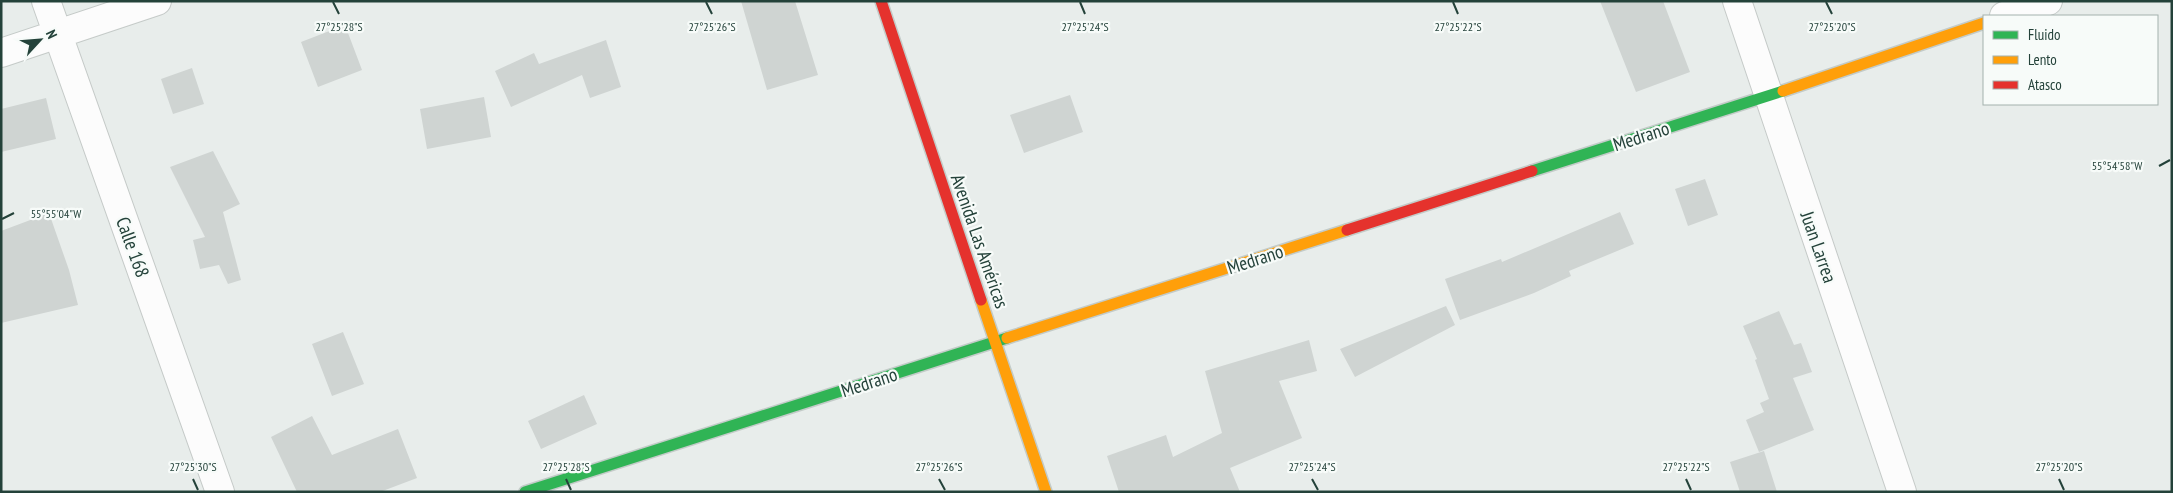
<svg xmlns="http://www.w3.org/2000/svg" width="2173" height="493" font-family="'PT Sans Narrow',sans-serif">
  <style>
    .building { fill: #cfd4d2 }
    .lines { fill: none; stroke-linecap: round; stroke-linejoin: round }
    .street-casing { stroke: #c5cac8; stroke-width: 30 }
    .fast-casing { stroke: #c3cbc8; stroke-width: 14 }
    .slow-casing { stroke: #c3cbc8; stroke-width: 14 }
    .jam-casing { stroke: #c3cbc8; stroke-width: 14 }
    .street { stroke: #fcfcfc; stroke-width: 28 }
    .fast { stroke: #30b455; stroke-width: 11 }
    .slow { stroke: #ff9f0a; stroke-width: 11 }
    .jam { stroke: #e5322d; stroke-width: 11 }
    .ticks { fill: none; stroke: #24423a; stroke-width: 2 }
    .labels { text-anchor: middle; stroke-width: 4.5; stroke-linejoin: round; paint-order: stroke }
    .street-label { font-size: 19px; fill: #24423a; stroke: #f7fbf9 }
    .ticks-label { font-size: 12px; text-anchor: middle; fill: #24423a; stroke: #f7fbf9; stroke-width: 4.5; stroke-linejoin: round; paint-order: stroke }
  </style>
  <rect width="100%" height="100%" fill="#e8edeb"/>
  <path class="building" d="M741,1h54l23,74 -51,15z
    M1600,1h63l27,71 -54,20z
    M345,25l17,45 -44,17 -17,-45z
    M606,40l15,47 -31,11 -8,-23 -71,32 -16,-36 39,-18 5,11z
    M192,68l12,36 -31,10 -12,-35z
    M1070,95l13,37 -59,21 -14,-38z
    M484,97l7,40 -64,12 -7,-40z
    M46,98l10,41 -55,13v-43z
    M213,151l27,53 -17,8 18,68 -13,4 -9,-19 -19,4 -7,-29 12,-3 -35,-70z
    M1705,179l13,36 -30,11 -13,-37z
    M1620,212l14,32 -65,27 2,5 -37,17 -74,27 -15,-41 56,-20 1,3z
    M49,213l20,57 9,35 -77,18v-92z
    M1446,306l9,19 -100,52 -15,-28z
    M1779,311l15,34 7,-2 11,29 -19,6 21,52 -55,22 -13,-32 18,-8 -4,-9 9,-4 -14,-39 2,-1 -14,-33z
    M343,332l21,52 -32,12 -20,-52z
    M1309,340l8,31 -38,10 23,57 -72,30 10,24h-121l-12,-36 59,-21 7,22 49,-24 -17,-62z
    M584,395l13,29 -56,25 -13,-28z
    M312,416l20,39 66,-26 19,49 -37,14h-83l-26,-55z
    M1764,451l13,41h-37l-10,-30z"/>
  <g class="lines">
    <defs>
      <path id="street" d="M46,1l174,491
        M1737,1l165,491
        M2004,16l44,-15
        M1,53l156,-52"/>
      <path id="fast" d="M1532,171l251,-80
        M525,492l482,-154"/>
      <path id="slow" d="M1783,91l201,-68
        M981,300l65,192
        M1007,338l340,-108"/>
      <path id="jam" d="M881,1l100,299
        M1347,230l185,-59"/>
    </defs>
    <use href="#street" class="street-casing"/>
    <use href="#fast" class="fast-casing"/>
    <use href="#slow" class="slow-casing"/>
    <use href="#jam" class="jam-casing"/>
    <use href="#street" class="street"/>
    <use href="#fast" class="fast"/>
    <use href="#slow" class="slow"/>
    <use href="#jam" class="jam"/>
  </g>
  <path class="ticks" d="M333,2l6,12M706,2l6,12M1080,2l5,12M1453,2l5,12M1826,2l6,12M2159,166l11,-6M2,219l12,-6M193,479l5,11M566,479l5,11M939,479l6,11M1312,479l6,11M1686,479l5,11M2059,479l5,11"/>
  <g class="labels">
    <g class="street-label">
      <text transform="translate(1641 136) rotate(-18)" y="7">Medrano</text>
      <text transform="translate(980 241) rotate(71)" y="7">Avenida Las Américas</text>
      <text transform="translate(133 247) rotate(70)" y="7">Calle 168</text>
      <text transform="translate(1819 247) rotate(71)" y="7">Juan Larrea</text>
      <text transform="translate(1255 259) rotate(-18)" y="7">Medrano</text>
      <text transform="translate(869 382) rotate(-18)" y="7">Medrano</text>
    </g>
  </g>
  <g class="ticks-label">
    <text x="1832" y="31">27°25'20"S</text>
    <text x="339" y="31">27°25'28"S</text>
    <text x="712" y="31">27°25'26"S</text>
    <text x="1085" y="31">27°25'24"S</text>
    <text x="1458" y="31">27°25'22"S</text>
    <text x="2117" y="170">55°54'58"W</text>
    <text x="56" y="218">55°55'04"W</text>
    <text x="193" y="471">27°25'30"S</text>
    <text x="566" y="471">27°25'28"S</text>
    <text x="939" y="471">27°25'26"S</text>
    <text x="1312" y="471">27°25'24"S</text>
    <text x="1686" y="471">27°25'22"S</text>
    <text x="2059" y="471">27°25'20"S</text>
  </g>
  <rect width="2173" height="493" fill="none" stroke="#24423a" stroke-width="5"/>
  <rect x="1983" y="15" width="175" height="90" fill="#f7fbf9" stroke="#a3b1ad"/>
  <rect x="1993" y="31" width="25" height="8" fill="#30b455" stroke="#a3b1ad"/>
  <text x="2028" y="40" font-size="15" fill="#24423a">Fluido</text>
  <rect x="1993" y="56" width="25" height="8" fill="#ff9f0a" stroke="#a3b1ad"/>
  <text x="2028" y="65" font-size="15" fill="#24423a">Lento</text>
  <rect x="1993" y="81" width="25" height="8" fill="#e5322d" stroke="#a3b1ad"/>
  <text x="2028" y="90" font-size="15" fill="#24423a">Atasco</text>
  <g transform="translate(40 40) rotate(64)" stroke="#f7fbf9" stroke-width="4" paint-order="stroke">
  <path d="M0-4L9 19L0 12L-9 19Z" fill="#24423a"/>
  <text y="-8" font-size="14" font-weight="bold" text-anchor="middle" fill="#24423a">N</text>
  </g>
</svg>
